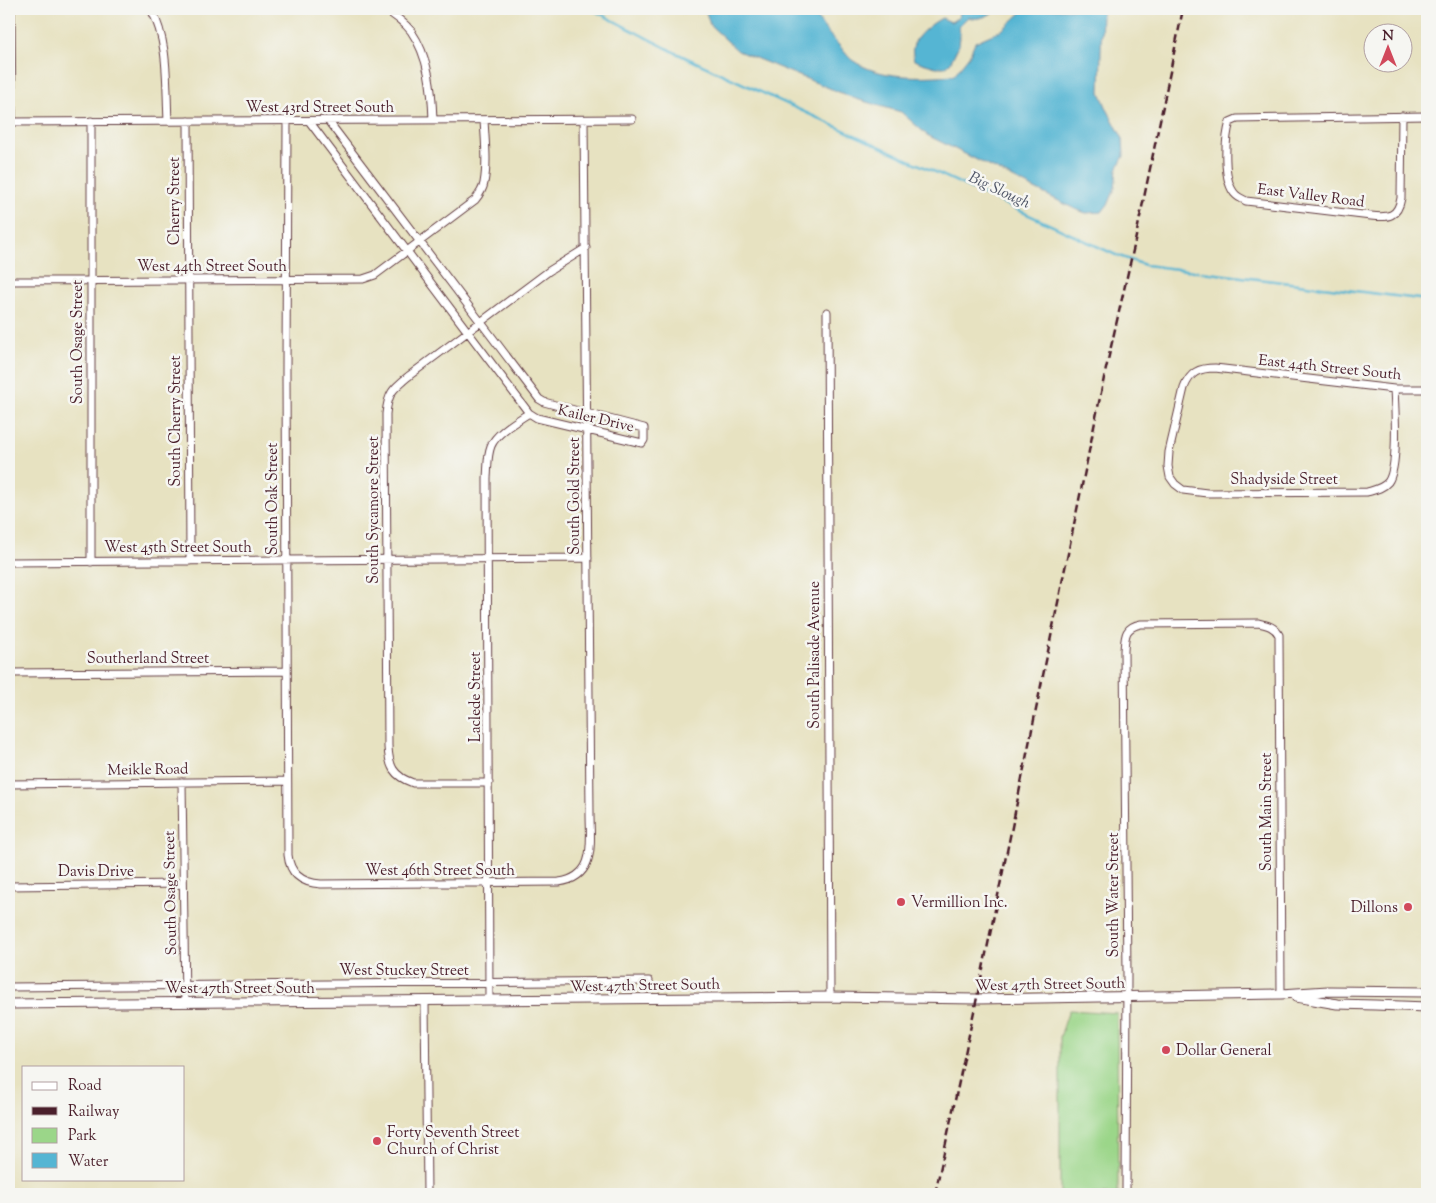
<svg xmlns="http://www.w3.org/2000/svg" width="1436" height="1203" font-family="'Sorts Mill Goudy',serif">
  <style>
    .green { fill: #9bd689; stroke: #727a5a }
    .water { fill: #55b5d3; stroke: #506a7f }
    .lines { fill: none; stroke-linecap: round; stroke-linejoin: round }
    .stream { stroke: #55b5d3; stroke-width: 2.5 }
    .minor-casing { stroke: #623c42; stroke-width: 9 }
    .tertiary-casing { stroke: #623c42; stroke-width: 11 }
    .minor { stroke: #fff; stroke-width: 7 }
    .tertiary { stroke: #fff; stroke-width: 9 }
    .rail { stroke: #4a1f2b; stroke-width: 2.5; stroke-dasharray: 8 4; stroke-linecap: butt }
    .poi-dot { fill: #d1495b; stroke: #f6f6f2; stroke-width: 2 }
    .labels { text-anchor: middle; stroke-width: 5; stroke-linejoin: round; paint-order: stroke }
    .street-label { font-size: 15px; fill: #4a1f2b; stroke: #f6f6f2 }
    .poi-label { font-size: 15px; fill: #4a1f2b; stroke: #f6f6f2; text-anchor: start }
    .water-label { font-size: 16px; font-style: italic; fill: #4e5466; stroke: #f6f6f2 }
  </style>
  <rect width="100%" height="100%" fill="#f6f6f2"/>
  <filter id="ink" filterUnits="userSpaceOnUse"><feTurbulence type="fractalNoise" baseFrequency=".02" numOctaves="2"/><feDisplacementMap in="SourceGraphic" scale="10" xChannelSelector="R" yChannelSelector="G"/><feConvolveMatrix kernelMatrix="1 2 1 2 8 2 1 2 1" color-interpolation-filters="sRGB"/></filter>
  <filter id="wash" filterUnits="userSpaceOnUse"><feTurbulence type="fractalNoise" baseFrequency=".0096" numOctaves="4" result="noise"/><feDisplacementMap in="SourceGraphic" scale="20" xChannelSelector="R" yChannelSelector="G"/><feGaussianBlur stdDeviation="1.12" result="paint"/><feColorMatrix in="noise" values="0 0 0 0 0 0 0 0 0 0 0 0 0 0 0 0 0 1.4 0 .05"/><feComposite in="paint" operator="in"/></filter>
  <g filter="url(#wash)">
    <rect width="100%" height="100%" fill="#e7e2c1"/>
    <path class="green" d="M1069,1010l48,3 1,181h-58v-157z"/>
    <path class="water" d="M705,9h107c8,14 14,22 25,34 5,5 10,13 15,17 29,20 68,17 102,15l15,-19 6,-14 27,-12 23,-21h77l-2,83 7,17 16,30 1,17 -7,13 -2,19 -6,15 -7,9 -16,1 -11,-4 -148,-74 -26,-23 -45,-13 -118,-48 -28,-26z
      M961,9h38c-10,6 -19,12 -31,8l-9,9 1,11 -1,8 -9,18 -5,4h-9l-14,-4 -8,-3c-1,-5 -2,-9 -1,-13 2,-11 19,-24 29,-29l9,4 8,-5z"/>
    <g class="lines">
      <path class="stream" d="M591,9l85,44 440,202 29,10 282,35"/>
    </g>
  </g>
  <g filter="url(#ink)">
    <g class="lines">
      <defs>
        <path id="minor" d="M11,9l1,113
          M151,9c18,33 15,75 17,112
          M384,9c10,6 20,13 27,22 18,26 21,59 22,89
          M1402,116l-1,82c-3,19 -13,20 -30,18l-125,-15c-3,-2 -7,-3 -10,-6 -14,-13 -11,-57 -6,-73l7,-3 190,-3
          M91,121v441
          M188,121l2,440
          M287,121l-1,251 2,483c2,20 15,28 33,29l238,-2c38,-5 31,-40 31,-68l-6,-694
          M309,121l220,292 8,5 105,25 2,-3v-12l-89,-23 -11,-3 -5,-3 -210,-277
          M9,122l623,-3
          M9,281l354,-2 12,-4 100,-75c4,-5 8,-10 9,-17 4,-20 1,-43 0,-63
          M827,312l3,685
          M1394,389c1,20 5,78 -6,93 -6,7 -14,8 -21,10l-160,1 -24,-3 -8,-6 -5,-7 -2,-11 1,-14 15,-64c6,-16 15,-20 31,-20l179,21h33
          M9,562l579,-4
          M9,673l278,-2
          M182,782l3,221
          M489,783h-76c-20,-7 -24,-17 -25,-36l-2,-333c2,-22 7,-25 24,-39l139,-104 37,-23
          M9,784l278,-3
          M9,886l174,-2
          M9,987l640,-6
          M489,1000l-2,-522c1,-10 0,-22 4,-32 5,-13 26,-25 38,-33
          M425,1001l2,193
          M1126,1194l1,-220 -3,-323c1,-14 0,-24 17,-27l117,-1c9,2 16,3 21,12l2,359"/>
        <path id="tertiary" d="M1296,997l41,7 38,1 52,2
          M9,1004l821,-7 147,2 304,-5 47,-3 99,1"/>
      </defs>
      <use href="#minor" class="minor-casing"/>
      <use href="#tertiary" class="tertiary-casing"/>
      <use href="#minor" class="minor"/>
      <use href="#tertiary" class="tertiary"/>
      <path class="rail" d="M935,1194l44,-206 126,-615 29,-127 49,-237"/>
    </g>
  </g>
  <g class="poi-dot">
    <circle cx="901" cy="902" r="5"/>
    <circle cx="1408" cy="907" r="5"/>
    <circle cx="1166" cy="1050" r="5"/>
    <circle cx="377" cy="1141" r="5"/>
  </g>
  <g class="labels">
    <g class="street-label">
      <text x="320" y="112">West 43rd Street South</text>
      <text transform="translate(1311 195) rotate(7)" y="5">East Valley Road</text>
      <text transform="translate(174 201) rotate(-90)" y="5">Cherry Street</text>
      <text x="212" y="271">West 44th Street South</text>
      <text transform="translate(77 342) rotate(-90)" y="5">South Osage Street</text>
      <text transform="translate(1330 367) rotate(6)" y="5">East 44th Street South</text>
      <text transform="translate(596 418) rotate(13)" y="5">Kailer Drive</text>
      <text transform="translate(175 421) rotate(-90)" y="5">South Cherry Street</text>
      <text x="1284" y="484">Shadyside Street</text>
      <text transform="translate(574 496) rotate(-90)" y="5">South Gold Street</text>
      <text transform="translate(272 499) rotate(-90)" y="5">South Oak Street</text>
      <text transform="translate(373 510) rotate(-90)" y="5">South Sycamore Street</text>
      <text x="178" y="552">West 45th Street South</text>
      <text transform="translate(814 655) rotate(-90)" y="5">South Palisade Avenue</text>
      <text x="148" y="663">Southerland Street</text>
      <text transform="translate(475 697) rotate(-90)" y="5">Laclede Street</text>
      <text transform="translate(148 769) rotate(-1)" y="5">Meikle Road</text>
      <text transform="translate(1266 812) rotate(-90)" y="5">South Main Street</text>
      <text x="440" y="875">West 46th Street South</text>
      <text x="96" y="876">Davis Drive</text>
      <text transform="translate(170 893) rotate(-91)" y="5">South Osage Street</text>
      <text transform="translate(1113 895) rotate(-90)" y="5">South Water Street</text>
      <text x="404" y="975">West Stuckey Street</text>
      <text transform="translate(1050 984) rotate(-1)" y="5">West 47th Street South</text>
      <text transform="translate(645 985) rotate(-1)" y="5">West 47th Street South</text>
      <text x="240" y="993">West 47th Street South</text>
    </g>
    <g class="poi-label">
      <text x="911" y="907">Vermillion Inc.</text>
      <text x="1398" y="912" text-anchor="end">Dillons</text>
      <text x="1176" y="1055">Dollar General</text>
      <text x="387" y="1137">Forty Seventh Street<tspan x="387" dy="17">Church of Christ</tspan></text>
    </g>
    <g class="water-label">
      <text transform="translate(1000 189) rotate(25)" y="6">Big Slough</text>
    </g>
  </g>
  <rect width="1436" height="1203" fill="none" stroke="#f6f6f2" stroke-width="30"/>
  <rect x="22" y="1066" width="162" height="115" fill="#f6f6f2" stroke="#b1a0a2"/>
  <rect x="32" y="1082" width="25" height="8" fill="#ffffff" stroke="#b1a0a2"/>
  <text x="68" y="1090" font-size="15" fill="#4a1f2b">Road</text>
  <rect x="32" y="1107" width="25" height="8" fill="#4a1f2b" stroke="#b1a0a2"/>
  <text x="68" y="1116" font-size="15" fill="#4a1f2b">Railway</text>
  <rect x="32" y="1128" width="25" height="15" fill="#9bd689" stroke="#b1a0a2"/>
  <text x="68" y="1140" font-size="15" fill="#4a1f2b">Park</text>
  <rect x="32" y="1153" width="25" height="15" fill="#55b5d3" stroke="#b1a0a2"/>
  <text x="68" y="1166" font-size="15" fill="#4a1f2b">Water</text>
  <g transform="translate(1388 48)"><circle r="24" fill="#f6f6f2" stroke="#b1a0a2"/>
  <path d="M0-4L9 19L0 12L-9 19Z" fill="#d1495b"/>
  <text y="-8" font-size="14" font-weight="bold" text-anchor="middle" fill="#4a1f2b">N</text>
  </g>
</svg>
